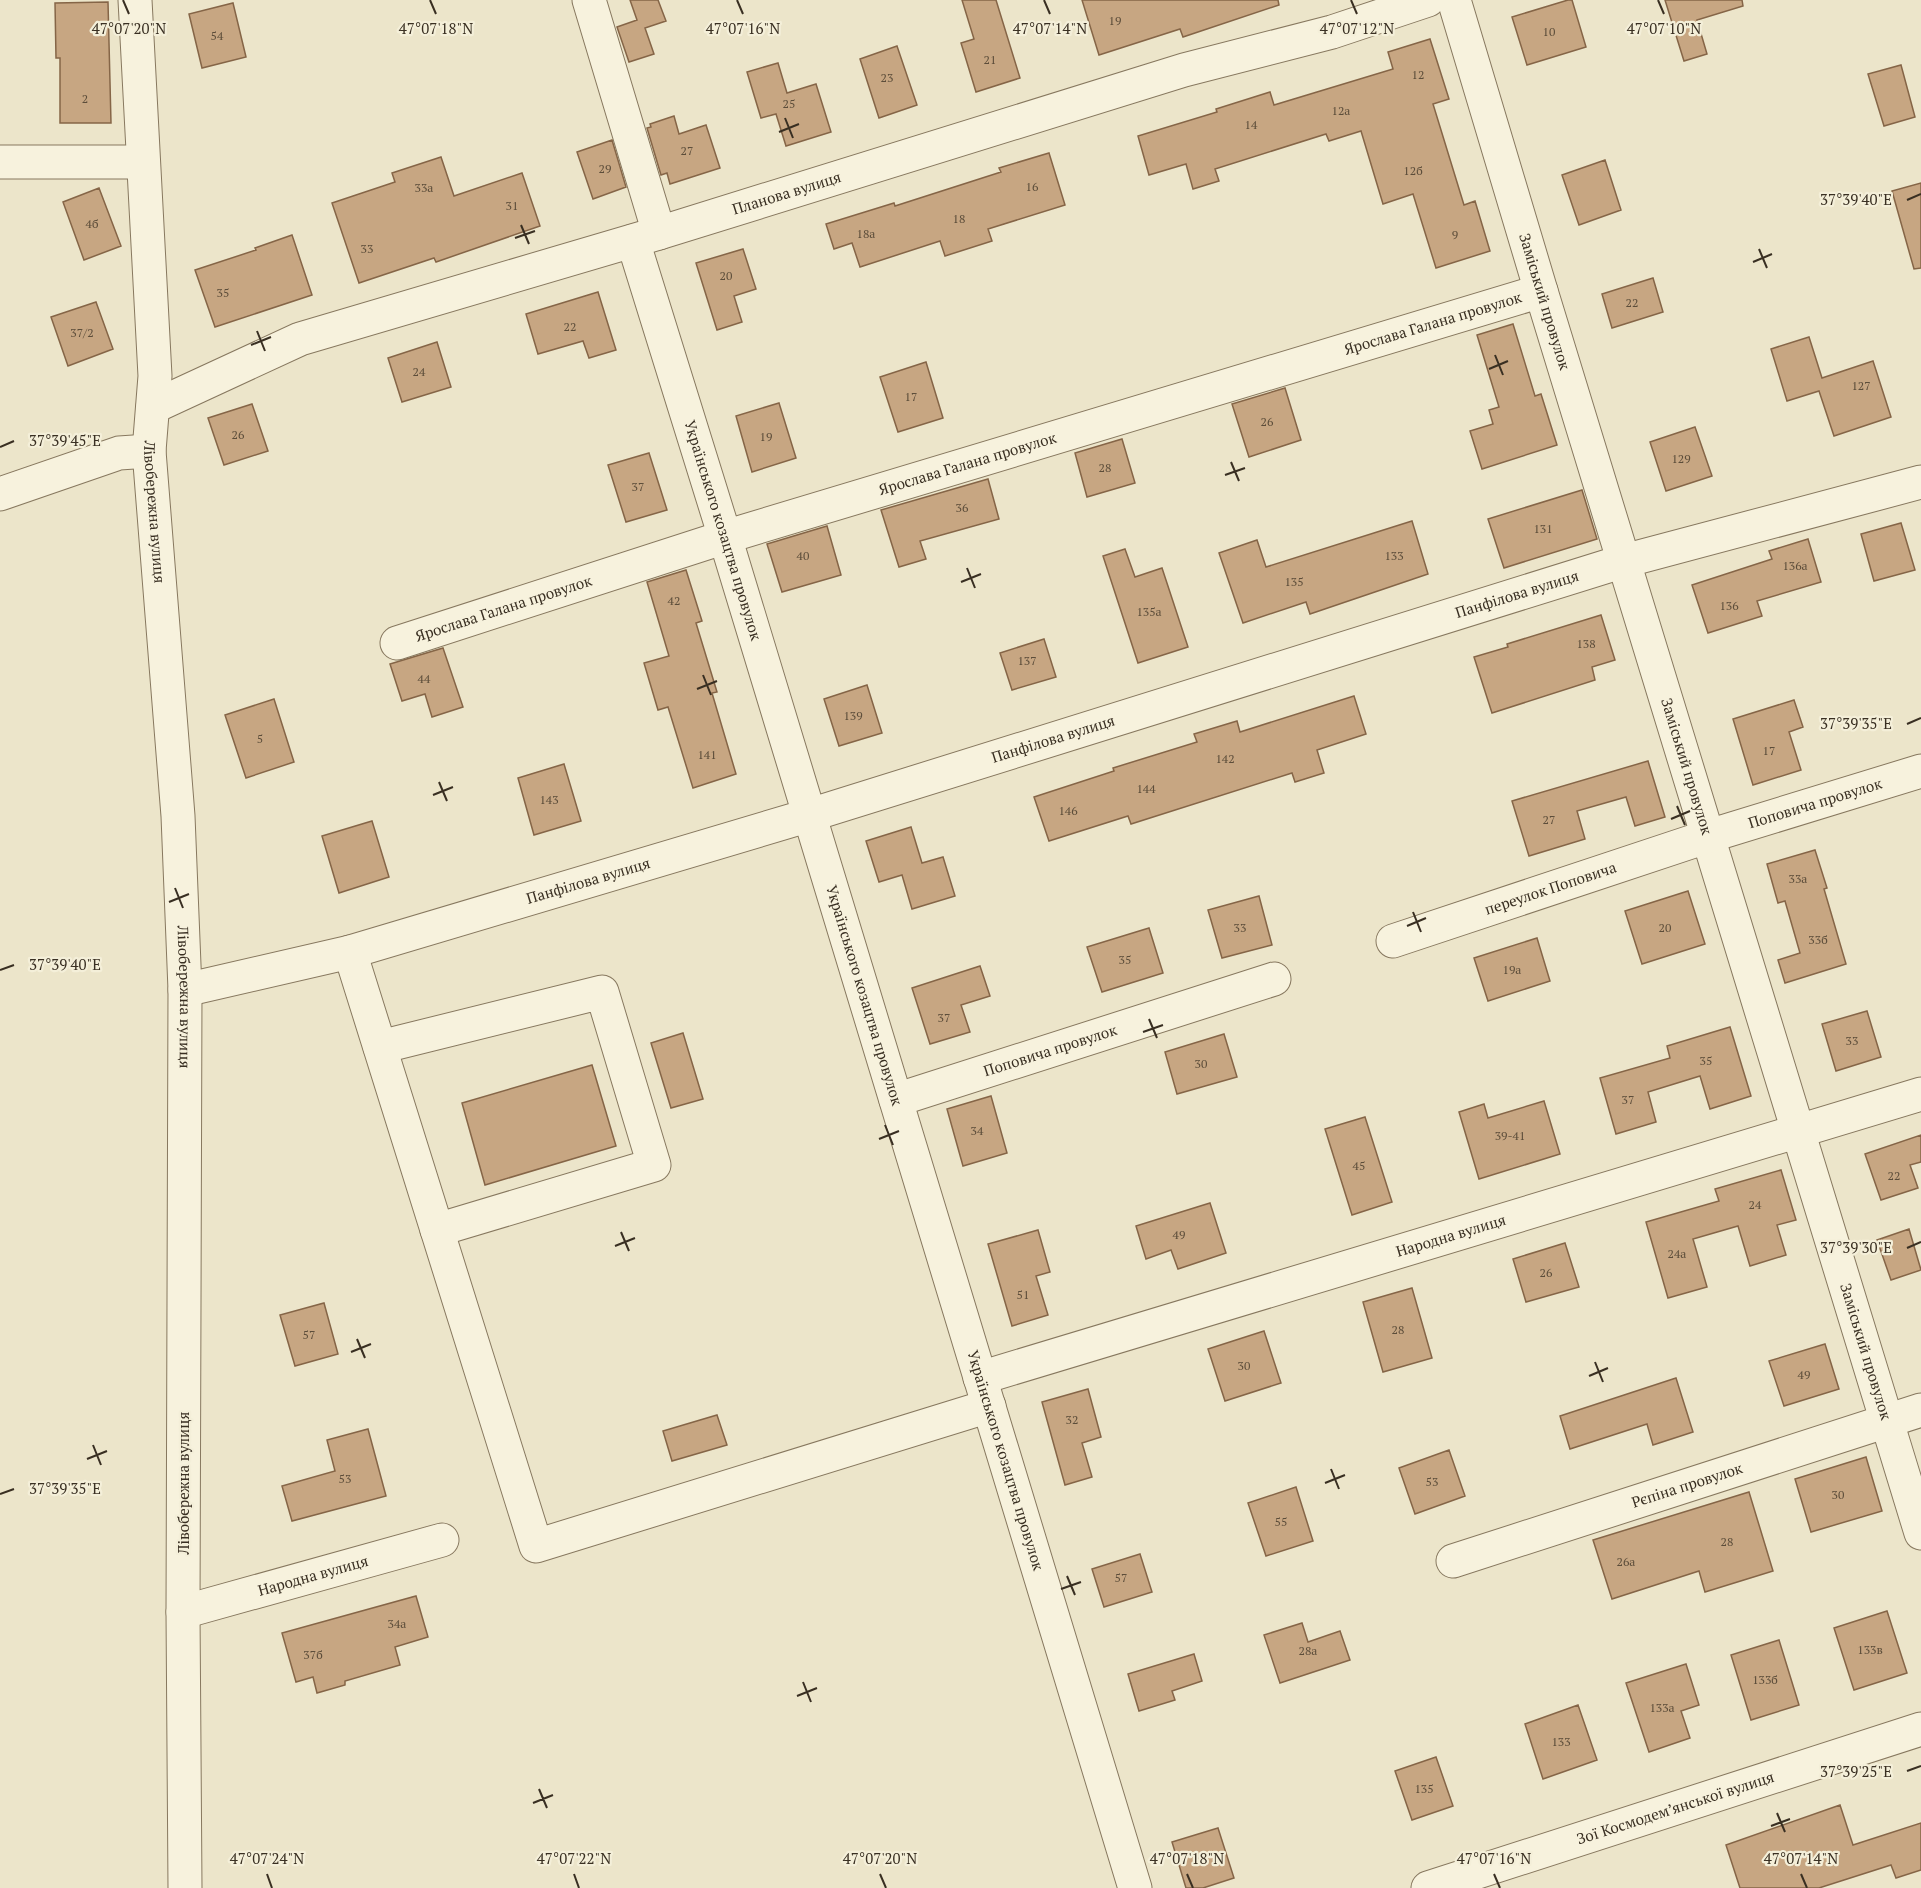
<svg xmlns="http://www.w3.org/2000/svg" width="1921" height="1888" font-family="'PT Serif',serif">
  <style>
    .building { fill: #c7a682; stroke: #856547; stroke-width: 1.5 }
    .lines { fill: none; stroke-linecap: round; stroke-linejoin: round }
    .minor-casing { stroke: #87785f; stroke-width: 35 }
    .minor { stroke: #f7f2dd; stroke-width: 33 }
    .ticks { fill: none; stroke: #392f22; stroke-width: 2 }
    .labels { text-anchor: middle; stroke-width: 4.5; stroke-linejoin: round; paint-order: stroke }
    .number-label { font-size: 12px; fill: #5c4d3a }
    .street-label { font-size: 15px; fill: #392f22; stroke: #f4efd9 }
    .ticks-label { font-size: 15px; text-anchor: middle; fill: #392f22; stroke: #f4efd9; stroke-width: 4.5; stroke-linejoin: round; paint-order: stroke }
  </style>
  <rect width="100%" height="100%" fill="#ece5ca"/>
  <path class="building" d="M630,0h28l8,21 -21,7 9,26 -25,8 -12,-35 20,-7z
    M962,0h34l24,78 -44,14 -15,-49 13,-4z
    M1082,0h196l1,5 -96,32 -3,-8 -81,26z
    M1568,0h4l14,47 -59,18 -15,-48z
    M1665,0h77l1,6 -46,14 10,34 -23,7z
    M108,2l3,121h-51v-65h-4l-1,-55z
    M233,3l13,54 -44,11 -13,-54z
    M1430,39l19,60 -16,5 31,101 11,-4 15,50 -54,17 -23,-74 -30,10 -22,-73 -32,10 -3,-7 -111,35 4,12 -26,8 -7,-25 -37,11 -11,-39 79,-24 -1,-3 54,-17 4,13 119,-36 -5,-17z
    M897,46l20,59 -38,13 -19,-59z
    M778,63l9,30 29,-9 15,48 -45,14 -10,-32 -15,4 -14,-46z
    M1901,65l14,52 -31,9 -16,-52z
    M674,116l5,18 27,-9 14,43 -50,16 -3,-11 -6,2 -14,-47 4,-1 -1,-3z
    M612,140l14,47 -33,12 -16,-47z
    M1049,153l16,52 -77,24 4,12 -47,15 -5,-15 -80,26 -8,-24 -18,6 -8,-25 68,-21 1,3 106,-34 -2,-4z
    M441,157l13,39 68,-23 18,53 -104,36 -2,-4 -75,25 -27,-80 63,-21 -3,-9z
    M1605,160l16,50 -42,15 -17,-50z
    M1921,183v85l-7,1 -22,-78z
    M99,188l22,58 -37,14 -21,-58z
    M292,235l20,60 -97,32 -20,-57 61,-20 -1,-2z
    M743,249l13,40 -22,7 8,26 -25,8 -21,-67z
    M1653,278l10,34 -51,16 -10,-34z
    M598,292l18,58 -27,8 -6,-17 -45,13 -12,-40z
    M96,302l17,47 -45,17 -17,-49z
    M1513,324l22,72 6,-2 16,51 -75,24 -12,-38 23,-7 -4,-14 10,-3 -22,-72z
    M1809,337l13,41 51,-17 18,56 -57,19 -15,-45 -32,10 -16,-52z
    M437,342l14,45 -49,15 -14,-44z
    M926,362l17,56 -45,14 -18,-55z
    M1285,388l16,52 -52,17 -17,-53z
    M779,403l17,55 -44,14 -16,-56z
    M252,404l16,47 -44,14 -16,-47z
    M1695,427l17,49 -46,15 -16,-49z
    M1122,439l13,44 -48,14 -12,-44z
    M649,453l18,57 -41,12 -18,-57z
    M988,479l11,40 -79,22 6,18 -27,8 -18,-57z
    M1582,490l15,49 -93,29 -16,-49z
    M1412,521l16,53 -118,40 -4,-12 -63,21 -24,-70 38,-13 9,27z
    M1901,523l14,47 -41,11 -13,-47z
    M827,526l14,49 -59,17 -15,-48z
    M1808,539l13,43 -64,19 5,15 -54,17 -16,-48 80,-26 -3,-8z
    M1125,549l10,28 27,-9 26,79 -50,16 -35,-107z
    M686,570l16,51 -6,2 21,69 -5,1 24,81 -43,14 -25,-81 -10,3 -14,-47 25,-7 -22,-74z
    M1601,615l14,45 -23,7 3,13 -103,33 -18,-56 34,-10 -1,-3z
    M1044,639l12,38 -44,13 -12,-37z
    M443,648l20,59 -31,10 -7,-23 -23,7 -12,-37z
    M867,685l15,48 -43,13 -15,-47z
    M1354,696l12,38 -49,16 7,23 -29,9 -3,-9 -161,51 -3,-8 -79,25 -15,-44 80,-26 -1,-3 84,-26 -3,-8 43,-13 3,11z
    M274,699l20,63 -48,16 -21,-63z
    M1794,700l9,27 -14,5 12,38 -48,15 -20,-66z
    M1648,761l17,56 -30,9 -9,-29 -49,14 8,28 -56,17 -17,-55z
    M564,764l17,57 -47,14 -16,-57z
    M372,821l17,56 -50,16 -17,-57z
    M911,827l11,36 21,-6 12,39 -43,13 -10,-34 -23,7 -13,-41z
    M1815,850l12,38 -3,1 22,75 -61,19 -7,-23 22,-7 -15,-52 -7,2 -11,-39z
    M1688,891l17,53 -63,20 -17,-53z
    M1259,896l13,49 -50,13 -14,-48z
    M1149,928l14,45 -61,19 -15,-45z
    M1537,938l13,43 -62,20 -14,-43z
    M980,966l10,30 -29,9 9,27 -40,12 -18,-56z
    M1867,1011l14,46 -45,14 -14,-47z
    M1730,1027l21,69 -41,13 -10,-33 -52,16 8,30 -40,12 -16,-56 70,-20 -3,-12z
    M683,1033l20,66 -32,9 -20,-65z
    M1224,1034l13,43 -60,17 -12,-42z
    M592,1065l24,81 -131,39 -23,-82z
    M991,1096l16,57 -44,13 -16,-57z
    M1544,1101l16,53 -81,25 -20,-67 25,-8 4,14z
    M1365,1117l27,85 -40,13 -27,-86z
    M1921,1135v27l-11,3 8,23 -37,12 -16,-46z
    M1781,1170l15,50 -19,5 9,30 -36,11 -12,-40 -45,13 14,48 -39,11 -22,-76 73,-21 -4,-12z
    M1210,1203l16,50 -48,16 -7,-19 -25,9 -10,-33z
    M1909,1229l12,41 -30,10 -14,-40z
    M1038,1230l12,42 -14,4 12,39 -36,11 -24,-82z
    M1565,1243l14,44 -53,15 -13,-43z
    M1412,1288l20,70 -49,14 -20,-70z
    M324,1303l14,51 -43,12 -15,-51z
    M1264,1331l17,52 -56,18 -17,-52z
    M1825,1344l14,45 -55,17 -15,-45z
    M1676,1378l17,54 -40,13 -6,-21 -77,25 -10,-33z
    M1088,1389l13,48 -19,6 10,34 -27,8 -23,-83z
    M717,1415l10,30 -55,16 -9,-30z
    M368,1429l18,67 -94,25 -10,-35 53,-15 -8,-31z
    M1449,1450l16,46 -50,18 -16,-46z
    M1866,1457l16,54 -71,21 -16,-53z
    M1296,1487l17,54 -47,15 -18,-53z
    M1749,1492l24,79 -68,21 -6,-21 -87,28 -19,-59z
    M1140,1554l12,38 -48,15 -12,-38z
    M416,1596l12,41 -33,10 5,18 -55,16v4l-28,8 -4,-16 -17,5 -14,-49z
    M1887,1611l20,62 -53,17 -20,-62z
    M1302,1623l6,19 32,-11 10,29 -70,23 -16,-48z
    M1779,1640l20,65 -48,15 -20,-65z
    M1194,1654l8,27 -30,10 3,9 -36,11 -11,-37z
    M1686,1664l13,41 -18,6 9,27 -41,14 -23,-69z
    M1578,1705l19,55 -54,19 -18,-55z
    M1436,1757l17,49 -41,14 -17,-49z
    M1840,1805l13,40 68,-22v47l-25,8 -5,-13 -72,23h-79l-14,-43z
    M1218,1828l16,50 -31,10h-17l-14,-46z"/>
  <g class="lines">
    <defs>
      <g id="minor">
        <path id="s1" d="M135,0l20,376 -6,75 29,365 7,174 -2,622 2,276"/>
        <path d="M589,0l70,233"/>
        <path id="s2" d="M1454,0l87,291 380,1242"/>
        <path d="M0,162h143"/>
        <path id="s3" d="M633,241l92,296 410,1351"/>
        <path id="s4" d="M153,407l147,-68 359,-106 525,-163 148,-38 96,-32"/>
        <path d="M0,494l119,-41 30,-2"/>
        <path id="s5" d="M397,643l328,-106 816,-246"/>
        <path id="s6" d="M1393,941l316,-105 212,-65"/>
        <path d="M350,952l186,594 453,-140"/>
        <path id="s7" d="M185,990l165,-38 460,-137 814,-254 297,-79"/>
        <path d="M380,1047l222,-55 52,173 -217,65"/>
        <path id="s8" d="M896,1100l378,-121"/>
        <path id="s9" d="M980,1378l941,-284"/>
        <path id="s10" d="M1453,1561l468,-151"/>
        <path id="s11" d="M183,1612l259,-72"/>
        <path id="s12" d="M1428,1888l493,-159"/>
      </g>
    </defs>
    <use href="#minor" class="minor-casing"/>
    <use href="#minor" class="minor"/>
  </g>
  <path class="ticks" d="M123,0l6,14M430,0l6,14M737,0l6,14M1044,0l6,14M1351,0l6,14M1658,0l6,14M785,118l8,20M779,132l20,-8M1907,200l14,-6M521,225l8,19M515,238l20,-7M1759,249l8,19M1753,262l19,-8M257,331l8,20M251,345l20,-8M1495,355l8,20M1489,369l19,-8M0,447l14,-6M1231,462l8,19M1225,475l20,-7M967,568l8,20M961,582l20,-8M703,675l8,20M697,689l20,-8M1907,724l14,-6M439,782l8,19M433,795l20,-8M1677,806l8,19M1671,819l19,-8M175,888l8,20M169,902l20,-8M1413,912l8,20M1407,926l19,-8M0,970l14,-5M1149,1019l8,19M1143,1032l20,-7M885,1125l8,20M879,1139l20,-8M621,1232l8,19M615,1246l20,-8M1907,1248l14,-6M357,1339l8,19M351,1352l20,-8M1595,1362l8,20M1589,1376l19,-8M93,1445l8,20M87,1459l20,-8M1331,1469l8,20M1325,1483l20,-8M0,1494l14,-5M1067,1576l8,19M1061,1589l20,-7M803,1682l8,20M797,1696l20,-8M1907,1771l14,-5M539,1789l8,19M533,1803l20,-8M1777,1813l8,19M1771,1826l19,-7M267,1874l5,14M574,1874l5,14M880,1874l6,14M1187,1874l6,14M1494,1874l6,14M1801,1874l6,14"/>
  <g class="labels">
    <g class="number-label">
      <text x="1115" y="25">19</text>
      <text x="1549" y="36">10</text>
      <text x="217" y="40">54</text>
      <text x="990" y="64">21</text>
      <text x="1418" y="79">12</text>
      <text x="887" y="82">23</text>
      <text x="85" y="103">2</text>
      <text x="789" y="108">25</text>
      <text x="1341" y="115">12а</text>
      <text x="1251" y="129">14</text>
      <text x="687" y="155">27</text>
      <text x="605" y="173">29</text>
      <text x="1413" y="175">12б</text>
      <text x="1032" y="191">16</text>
      <text x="424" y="192">33а</text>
      <text x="512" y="210">31</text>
      <text x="959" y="223">18</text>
      <text x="92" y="228">4б</text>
      <text x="866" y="238">18а</text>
      <text x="1455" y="239">9</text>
      <text x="367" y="253">33</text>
      <text x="726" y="280">20</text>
      <text x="223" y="297">35</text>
      <text x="1632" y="307">22</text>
      <text x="570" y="331">22</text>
      <text x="82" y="337">37/2</text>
      <text x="419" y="376">24</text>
      <text x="1861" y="390">127</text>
      <text x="911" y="401">17</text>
      <text x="1267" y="426">26</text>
      <text x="238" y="439">26</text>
      <text x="766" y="441">19</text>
      <text x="1681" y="463">129</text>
      <text x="1105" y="472">28</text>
      <text x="638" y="491">37</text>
      <text x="962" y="512">36</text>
      <text x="1543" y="533">131</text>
      <text x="803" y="560">40</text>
      <text x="1394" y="560">133</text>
      <text x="1795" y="570">136а</text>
      <text x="1294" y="586">135</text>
      <text x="674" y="605">42</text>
      <text x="1729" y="610">136</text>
      <text x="1149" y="616">135а</text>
      <text x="1586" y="648">138</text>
      <text x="1027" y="665">137</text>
      <text x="424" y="683">44</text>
      <text x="853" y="720">139</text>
      <text x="260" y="743">5</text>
      <text x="1769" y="755">17</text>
      <text x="707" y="759">141</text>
      <text x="1225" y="763">142</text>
      <text x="1146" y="793">144</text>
      <text x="549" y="804">143</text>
      <text x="1068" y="815">146</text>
      <text x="1549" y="824">27</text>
      <text x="1798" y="883">33а</text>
      <text x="1240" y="932">33</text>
      <text x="1665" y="932">20</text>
      <text x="1818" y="944">33б</text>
      <text x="1125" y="964">35</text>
      <text x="1512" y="974">19а</text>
      <text x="944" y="1022">37</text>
      <text x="1852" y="1045">33</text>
      <text x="1706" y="1065">35</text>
      <text x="1201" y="1068">30</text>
      <text x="1628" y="1104">37</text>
      <text x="977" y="1135">34</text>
      <text x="1510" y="1140">39-41</text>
      <text x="1359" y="1170">45</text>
      <text x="1894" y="1180">22</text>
      <text x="1755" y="1209">24</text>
      <text x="1179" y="1239">49</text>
      <text x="1677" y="1258">24а</text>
      <text x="1546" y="1277">26</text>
      <text x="1023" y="1299">51</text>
      <text x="1398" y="1334">28</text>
      <text x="309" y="1339">57</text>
      <text x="1244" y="1370">30</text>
      <text x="1804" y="1379">49</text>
      <text x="1072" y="1424">32</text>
      <text x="345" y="1483">53</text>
      <text x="1432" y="1486">53</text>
      <text x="1838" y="1499">30</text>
      <text x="1281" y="1526">55</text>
      <text x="1727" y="1546">28</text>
      <text x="1626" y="1566">26а</text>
      <text x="1121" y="1582">57</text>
      <text x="397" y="1628">34а</text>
      <text x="1870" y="1654">133в</text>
      <text x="1308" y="1655">28а</text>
      <text x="313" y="1659">37б</text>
      <text x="1765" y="1684">133б</text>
      <text x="1662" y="1712">133а</text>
      <text x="1561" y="1746">133</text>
      <text x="1424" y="1793">135</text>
    </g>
    <g class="street-label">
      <text dy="5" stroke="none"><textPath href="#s4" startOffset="670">Планова вулиця</textPath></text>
      <text dy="5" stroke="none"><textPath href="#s2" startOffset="315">Заміський провулок</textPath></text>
      <text dy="5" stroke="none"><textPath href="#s5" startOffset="1084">Ярослава Галана провулок</textPath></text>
      <text dy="5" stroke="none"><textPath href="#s5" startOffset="598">Ярослава Галана провулок</textPath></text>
      <text dy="5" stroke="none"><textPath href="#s1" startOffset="513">Лівобережна вулиця</textPath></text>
      <text dy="5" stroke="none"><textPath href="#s3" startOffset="303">Українського козацтва провулок</textPath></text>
      <text dy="5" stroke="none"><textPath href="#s7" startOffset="1390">Панфілова вулиця</textPath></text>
      <text dy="5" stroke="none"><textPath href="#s5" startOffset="112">Ярослава Галана провулок</textPath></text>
      <text dy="5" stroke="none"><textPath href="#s7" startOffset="904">Панфілова вулиця</textPath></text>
      <text dy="5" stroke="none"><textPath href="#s2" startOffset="801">Заміський провулок</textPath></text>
      <text dy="5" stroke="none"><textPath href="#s6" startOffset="444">Поповича провулок</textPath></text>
      <text dy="5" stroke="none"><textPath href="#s7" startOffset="418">Панфілова вулиця</textPath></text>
      <text dy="5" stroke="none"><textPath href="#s6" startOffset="166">переулок Поповича</textPath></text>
      <text dy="5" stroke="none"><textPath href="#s3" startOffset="789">Українського козацтва провулок</textPath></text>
      <text dy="5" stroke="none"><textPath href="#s1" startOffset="999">Лівобережна вулиця</textPath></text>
      <text dy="5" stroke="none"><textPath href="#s8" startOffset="162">Поповича провулок</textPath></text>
      <text dy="5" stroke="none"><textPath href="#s9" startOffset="492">Народна вулиця</textPath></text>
      <text dy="5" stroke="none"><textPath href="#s2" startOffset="1413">Заміський провулок</textPath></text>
      <text dy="5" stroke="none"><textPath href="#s3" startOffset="1275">Українського козацтва провулок</textPath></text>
      <text transform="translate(184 1483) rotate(-90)" y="5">Лівобережна вулиця</text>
      <text dy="5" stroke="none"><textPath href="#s10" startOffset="246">Рєпіна провулок</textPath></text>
      <text dy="5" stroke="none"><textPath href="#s11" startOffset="135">Народна вулиця</textPath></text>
      <text dy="5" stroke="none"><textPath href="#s12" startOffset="260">Зої Космодем’янської вулиця</textPath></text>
    </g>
  </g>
  <g class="ticks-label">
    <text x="129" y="34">47°07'20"N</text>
    <text x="436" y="34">47°07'18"N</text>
    <text x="743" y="34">47°07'16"N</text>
    <text x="1050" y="34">47°07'14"N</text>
    <text x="1357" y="34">47°07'12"N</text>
    <text x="1664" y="34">47°07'10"N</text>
    <text x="1856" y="205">37°39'40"E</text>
    <text x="65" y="446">37°39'45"E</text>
    <text x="1856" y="729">37°39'35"E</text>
    <text x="65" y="970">37°39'40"E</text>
    <text x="1856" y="1253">37°39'30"E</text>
    <text x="65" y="1494">37°39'35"E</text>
    <text x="1856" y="1777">37°39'25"E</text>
    <text x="267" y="1864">47°07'24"N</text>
    <text x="574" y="1864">47°07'22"N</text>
    <text x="880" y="1864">47°07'20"N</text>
    <text x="1187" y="1864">47°07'18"N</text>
    <text x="1494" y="1864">47°07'16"N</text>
    <text x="1801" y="1864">47°07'14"N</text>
  </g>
</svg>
